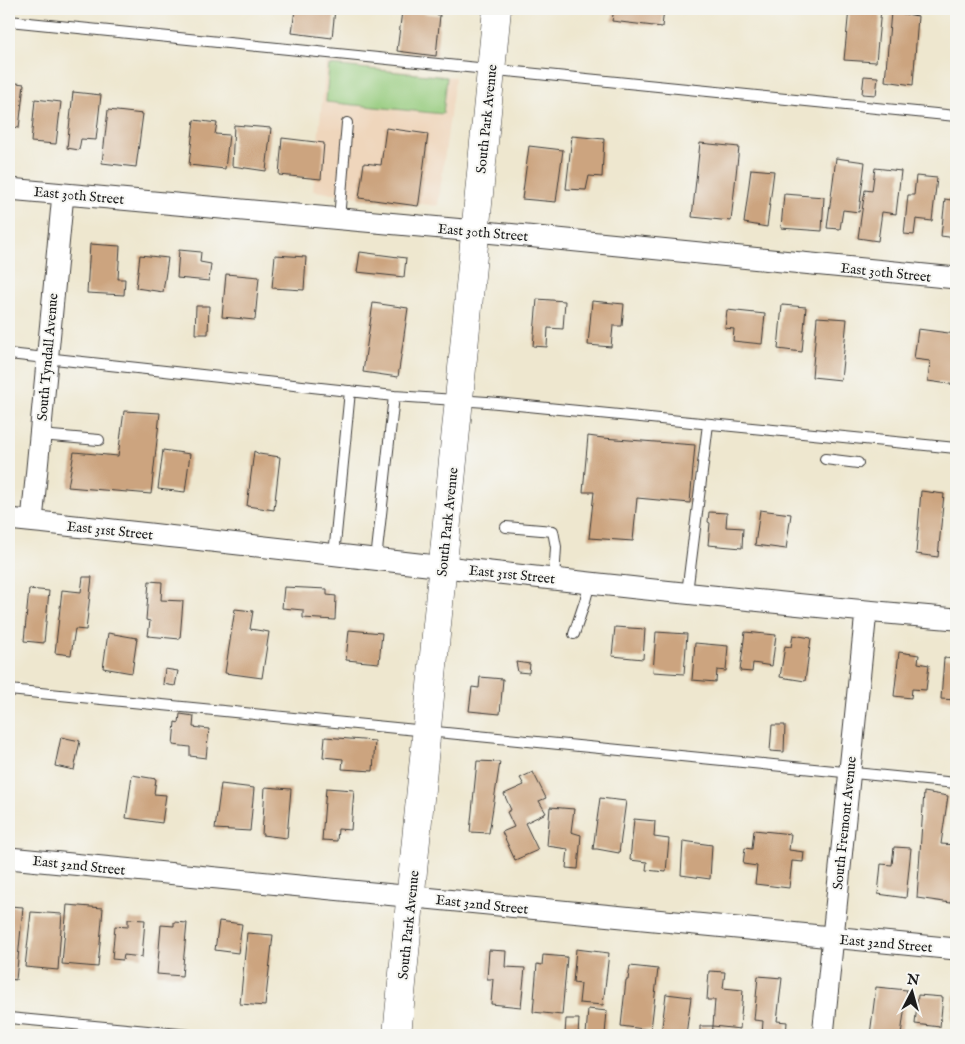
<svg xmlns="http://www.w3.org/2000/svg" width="965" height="1044" font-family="'IM FELL English',serif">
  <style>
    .built { fill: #efd6bc }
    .green { fill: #95cb7d; stroke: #58744c }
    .building { fill: #cca47f }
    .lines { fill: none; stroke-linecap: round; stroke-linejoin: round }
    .lane-casing { stroke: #3c3a37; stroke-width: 12 }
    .street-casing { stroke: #3c3a37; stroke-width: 23 }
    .secondary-casing { stroke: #3c3a37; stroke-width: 29 }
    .lane { stroke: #fff; stroke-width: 10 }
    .street { stroke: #fff; stroke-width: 21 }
    .secondary { stroke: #fff; stroke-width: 28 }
    .labels { text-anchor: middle; stroke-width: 4; stroke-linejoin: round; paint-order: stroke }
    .street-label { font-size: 14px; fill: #1c1c1c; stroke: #f6f6f2 }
  </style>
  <rect width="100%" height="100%" fill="#f6f6f2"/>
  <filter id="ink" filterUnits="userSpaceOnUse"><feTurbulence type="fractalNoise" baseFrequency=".02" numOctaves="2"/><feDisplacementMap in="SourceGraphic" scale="10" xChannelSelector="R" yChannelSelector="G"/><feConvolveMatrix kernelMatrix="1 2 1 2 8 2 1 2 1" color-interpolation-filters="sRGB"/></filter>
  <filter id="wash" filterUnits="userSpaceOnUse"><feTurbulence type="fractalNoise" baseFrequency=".0096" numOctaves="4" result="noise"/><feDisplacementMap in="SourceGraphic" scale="20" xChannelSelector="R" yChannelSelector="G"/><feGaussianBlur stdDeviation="1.12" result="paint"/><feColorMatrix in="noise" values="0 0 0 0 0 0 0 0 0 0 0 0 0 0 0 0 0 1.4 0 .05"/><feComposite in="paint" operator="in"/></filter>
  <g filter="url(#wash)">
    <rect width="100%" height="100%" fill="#eee7cf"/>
    <path class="built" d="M326,62l129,15 -17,129 -125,-15z"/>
    <path class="green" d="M329,65l118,12 -4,37 -117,-12z"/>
    <g id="blocks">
      <path class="building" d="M295,9h40l-3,29 -40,-5z
        M614,9h50l-2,18 -50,-6z
        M849,9h32l-5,53 -32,-2z
        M402,11l38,4 -4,41 -39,-5z
        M891,12l27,4 -5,69 -28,-4z
        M864,76l14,1 -2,18 -14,-1z
        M9,82l15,2 -5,44 -10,-1z
        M73,92l28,3 -5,45 -15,-1 -2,11 -12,-2z
        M35,99l26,3 -5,42 -25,-2z
        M108,110l35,4 -7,53 -34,-4z
        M194,120l23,3 -2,11 14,1 -4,34 -36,-4z
        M234,125l37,3 -5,43 -34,-5z
        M386,128l42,6 -9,68 -1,4 -59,-8 5,-35 17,2z
        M572,136l32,3 -2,38 -13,-1 -3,14 -20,-1z
        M282,138l42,5 -3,36 -42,-4z
        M700,143l39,4 -8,74 -39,-4z
        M529,146l34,4 -7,52 -34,-3z
        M836,158l29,4 -6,50 -16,-2 -3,19 -13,-1z
        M875,168l26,3 -5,43 -14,-2 -4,29 -20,-3 7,-48 7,1z
        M751,169l23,2 -7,56 -23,-4z
        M953,175h3v63l-15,-2 4,-37 6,1z
        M916,176l21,2 -5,43 -16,-2 -2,16 -10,-1 4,-39h6z
        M784,194l40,3 -2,34 -41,-3z
        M90,244l30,2 -2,33h7l-1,16 -37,-2z
        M179,250l22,2 -1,10 11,2 -2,17 -32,-3z
        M360,252l46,6 -2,19 -47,-5z
        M140,255l28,3 -5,34 -27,-4z
        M275,255l31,2 -2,33 -32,-2z
        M226,274l33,3 -4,43 -33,-3z
        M537,299l28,2 -2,28 -15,-1 -1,19 -14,-1z
        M592,301l32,3 -2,22h-9l-2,21 -23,-2z
        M373,303l35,5 -10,69 -35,-5z
        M782,305l24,2 -4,45 -24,-3z
        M196,306h13l-1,28h-13z
        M727,310l38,4 -3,30 -29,-3 1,-12 -9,-1z
        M817,317l30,2 -6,61 -29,-3z
        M918,329l38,5v51l-28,-4 2,-20 -16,-2z
        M124,411l36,2 -9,81 -83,-7 6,-35 44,4z
        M588,436l15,2 92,7 -5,58 -53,-5 -4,43 -44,-3 5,-46h-11z
        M163,450l27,4 -5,38 -27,-3z
        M254,451l5,3 21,3 -6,53 -27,-4z
        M921,491l23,3 -6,63 -22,-3z
        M760,510l31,4 -5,35 -31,-4z
        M709,512l18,1 -1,14 17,1 -1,20 -34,-3 2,-22 -2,-1z
        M955,546h1v19h-3z
        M83,577h9l-6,53 -11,-1 -4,26 -16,-2 7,-63 19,2z
        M149,581l13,1 -1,18 22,1 -3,38 -32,-3 2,-15 -4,-1z
        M284,587l43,2v6l9,1 -1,24 -32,-2v-8l-21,-2z
        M29,589l20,2 -5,52 -20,-2z
        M235,609l18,2 -3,18 19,3 -7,46 -37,-5z
        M615,627l30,2 -2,30 -31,-3z
        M349,630l33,3 -3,30 -33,-3z
        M656,632l31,2 -3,40 -31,-2z
        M745,632l31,3 -4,31 -19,-3 -1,9 -12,-1z
        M108,633l29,5 -5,35 -29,-5z
        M793,635l18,3 -6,43 -25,-4 5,-31 6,1z
        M695,643l33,3 -2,25 -9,-1 -1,12 -24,-2z
        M899,652l20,3 -1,8 11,2 -3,25 -14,-1 -1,9 -17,-2z
        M944,658l12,1v41l-15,-1z
        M516,662l14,2 -1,9 -11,-1z
        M165,669l13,2 -3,15 -12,-2z
        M480,677l23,2 -3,35 -31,-3 3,-24 7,1z
        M180,714l14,2 -1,11 16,2 -3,29 -16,-2v-9l-17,-2 2,-23 4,1z
        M772,725h13l-1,27 -14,-1z
        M61,737l19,4 -6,29 -19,-4z
        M325,737l50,4 -2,30 -31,-2 1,-10 -20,-2z
        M477,761l23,1 -11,71 -19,-1z
        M533,772l13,26 -7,3 7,12 -21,10 13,27 -23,10 -13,-28 12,-5 -7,-15 4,-2 -7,-16 20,-9 -4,-7z
        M132,775l24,4 -2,15 12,1 -4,28 -36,-5z
        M221,784l33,4 -4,43 -35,-2z
        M265,787l26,2 -4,49 -25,-3z
        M326,788l28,2 -3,40 -13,-1 -1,12 -15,-1z
        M924,792l24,4 -7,48 15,1v18l-5,40 -34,-5z
        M600,798l26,3 -7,52 -22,-4h-4z
        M550,807l24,2 -3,23 10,3 -3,34 -12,-1 2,-19 -21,-3z
        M634,819l21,2 -1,16 15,2 -3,33 -20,-2 1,-8 -17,-2z
        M754,830l37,4 -2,16 15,2 -1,10 -11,-1 -3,27 -34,-4 2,-18 -14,-2 2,-16 7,1z
        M683,841l29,4 -2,34 -29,-4z
        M894,847l17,1 -5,50 -28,-4 3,-30 11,1z
        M67,905l36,3 -5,59 -36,-3z
        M9,906l14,1 -7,73 -7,-1z
        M31,912l31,2 -4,56 -33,-3z
        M128,919l17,1 -3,37 -18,-2 -1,5 -11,-1 3,-33 13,1z
        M219,921l23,3 -4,29 -23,-3z
        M174,922l13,1 -5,53 -25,-2 4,-49 13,1z
        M247,933l26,2 -8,71 -25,-2z
        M576,949l33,4 -6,52 -24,-2 2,-19 -8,-1z
        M489,950l17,1 -1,16 20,1 -4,39 -30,-3 2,-25h-6z
        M543,955l24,2 -5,58 -29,-3 4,-48 5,1z
        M630,966l28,3 -7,61 -30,-4 5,-46h2z
        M709,971l16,1 -2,16 20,2 -3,39 -27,-3 2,-26h-8z
        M758,976l24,2 -5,43 10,1 -1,13h-24l1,-14 -9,-1z
        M876,987l31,3 -6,45h-31z
        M666,994l25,3 -5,38h-25z
        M918,995l25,2 -3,30 -25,-3z
        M954,995h2v26h-5z
        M588,1009l19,2 -2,24h-19z
        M566,1019h13l-1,16h-13z
        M700,1026h13l-1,9h-12z"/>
    </g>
  </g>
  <g filter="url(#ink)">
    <use href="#blocks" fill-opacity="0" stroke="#3c3a37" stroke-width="1"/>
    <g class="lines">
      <defs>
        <path id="lane" d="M9,21l947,95
          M339,219l8,-96
          M9,354l385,42 93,6 469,46
          M40,435l59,5
          M825,459l33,4
          M506,527l47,4 3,16 -2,32
          M334,555l16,-164
          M376,560l18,-164
          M687,593l21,-169
          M574,634l11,-33 5,-18
          M9,690l947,93
          M9,1018l181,17"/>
        <path id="street" d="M9,189l466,42 481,47
          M9,519c316,33 631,73 947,100
          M32,521l31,-327
          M9,858l947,91
          M823,1035l43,-423"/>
        <path id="secondary" d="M397,1035l100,-1026"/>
      </defs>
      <use href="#lane" class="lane-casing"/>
      <use href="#street" class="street-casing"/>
      <use href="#secondary" class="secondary-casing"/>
      <use href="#lane" class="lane"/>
      <use href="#street" class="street"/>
      <use href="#secondary" class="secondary"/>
    </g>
  </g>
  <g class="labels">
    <g class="street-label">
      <text transform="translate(486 119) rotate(-84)" y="5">South Park Avenue</text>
      <text transform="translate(79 195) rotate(5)" y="5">East 30th Street</text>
      <text transform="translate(483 232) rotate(5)" y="5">East 30th Street</text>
      <text transform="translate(886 272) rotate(6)" y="5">East 30th Street</text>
      <text transform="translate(47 357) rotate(-85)" y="5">South Tyndall Avenue</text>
      <text transform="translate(447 522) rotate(-84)" y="5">South Park Avenue</text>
      <text transform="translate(110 530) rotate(6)" y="5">East 31st Street</text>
      <text transform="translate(512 574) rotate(6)" y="5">East 31st Street</text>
      <text transform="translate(844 823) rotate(-84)" y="5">South Fremont Avenue</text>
      <text transform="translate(79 865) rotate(6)" y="5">East 32nd Street</text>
      <text transform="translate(482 904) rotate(6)" y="5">East 32nd Street</text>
      <text transform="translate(408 925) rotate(-84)" y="5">South Park Avenue</text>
      <text transform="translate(886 943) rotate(5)" y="5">East 32nd Street</text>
    </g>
  </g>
  <rect width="965" height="1044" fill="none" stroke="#f6f6f2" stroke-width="30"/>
  <g transform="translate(912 992) rotate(6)" stroke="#f6f6f2" stroke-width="4" paint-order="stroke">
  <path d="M0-4L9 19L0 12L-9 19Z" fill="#1c1c1c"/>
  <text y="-8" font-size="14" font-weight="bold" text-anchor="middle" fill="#1c1c1c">N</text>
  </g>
</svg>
